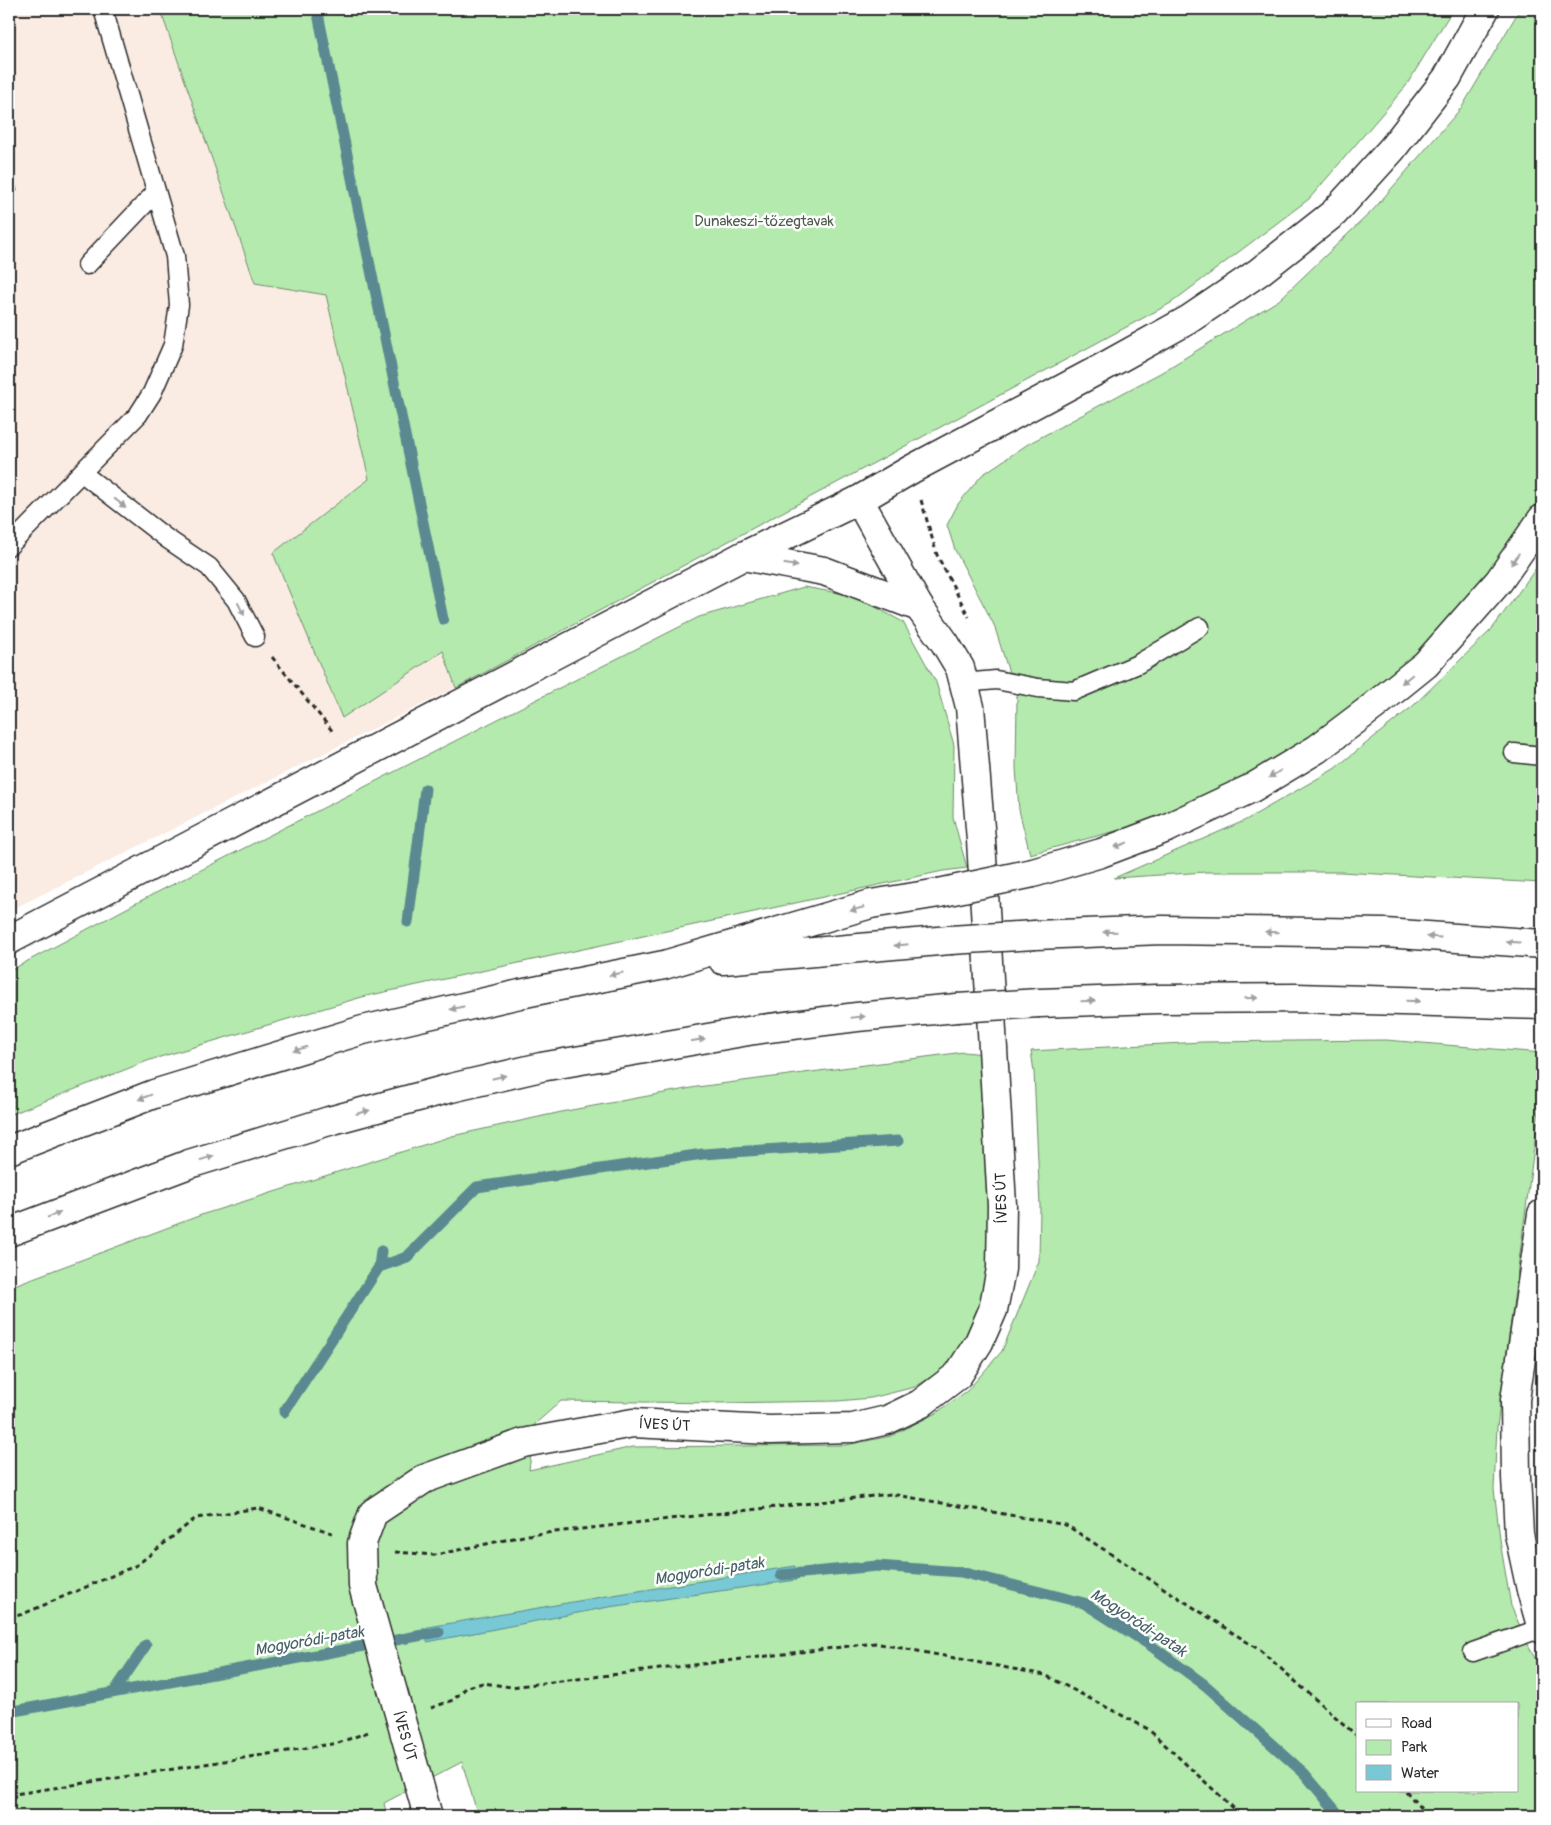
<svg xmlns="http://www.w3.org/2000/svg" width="1551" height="1825" font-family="Pangolin,sans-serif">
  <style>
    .built { fill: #fbece3 }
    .green { fill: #b4eaad; stroke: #708a6c; fill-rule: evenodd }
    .water { fill: #79c8d5; stroke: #5a8991 }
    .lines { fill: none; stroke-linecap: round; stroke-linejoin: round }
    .stream { stroke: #5a8991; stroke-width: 11 }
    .building { fill: #f1bfa1; stroke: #2b2b2b }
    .service-casing { stroke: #2b2b2b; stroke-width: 21 }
    .minor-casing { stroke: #2b2b2b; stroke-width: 31 }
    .trunk-casing { stroke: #2b2b2b; stroke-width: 31 }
    .path { stroke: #2b2b2b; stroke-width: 3; stroke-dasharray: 5 4; stroke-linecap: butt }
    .service { stroke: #fff; stroke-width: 18 }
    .minor { stroke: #fff; stroke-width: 28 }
    .trunk { stroke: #fff; stroke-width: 28 }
    .trunk-bridge-casing { stroke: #2b2b2b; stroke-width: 31; stroke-linecap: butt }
    .trunk-bridge { stroke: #fff; stroke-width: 28 }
    .oneway { fill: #a0a0a0 }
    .labels { text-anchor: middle; stroke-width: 5; stroke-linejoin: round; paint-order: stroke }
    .park-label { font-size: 15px; fill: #4d5b4c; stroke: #fff }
    .street-label { font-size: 15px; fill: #2b2b2b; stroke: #fff }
    .water-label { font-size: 16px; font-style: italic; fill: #466266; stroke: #fff }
  </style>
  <rect width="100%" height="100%" fill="#fff"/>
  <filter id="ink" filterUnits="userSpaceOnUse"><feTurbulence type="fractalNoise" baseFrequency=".02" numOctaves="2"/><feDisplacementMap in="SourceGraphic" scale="10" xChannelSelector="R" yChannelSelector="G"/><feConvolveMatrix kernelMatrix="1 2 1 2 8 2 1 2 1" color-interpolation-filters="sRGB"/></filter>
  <g filter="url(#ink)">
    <path class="built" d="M9,9h302l112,581 32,98 -446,223z"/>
    <path class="green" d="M160,9h1293l-47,77 -97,113 -138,104 -715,385 -13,-37 -101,67 -69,-165 96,-74 -43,-184 -71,-12z
      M1520,9h22v493l-55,77 -75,79 -101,81 -147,79 -134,36 -11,-44 -3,-42 1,-70 -23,-73 -39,-75 -8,-25 11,-21 24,-29 46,-31 134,-72 117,-72 94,-90 89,-103z
      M1542,560v323l-202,-11h-134l-92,6 130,-57 90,-52 79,-63 79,-77z
      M804,587l51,9 48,26 33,60 18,63 -1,72 14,51 -24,3 -581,126 -212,63 -141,55v-144l133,-71 557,-283z
      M1386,1040l156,13v34l-45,340 -3,62 7,58 10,59 21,47 10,17v146h-1064l-16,-54 -78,41 3,13h-378v-529l195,-73 248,-78 114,-25 131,-24 267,-35 20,2 13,152 -11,101 -34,57 -37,23 -44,11 -33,3 -119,2 -158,-2 -26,23 -6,46 104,-23 213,-2 45,-9 45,-23 31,-22 35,-40 37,-90 1,-55 -6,-134 -3,-21 171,-9zM1357,1704h160v87h-160z"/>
    <path class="water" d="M795,1566l1,14 -187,27 -182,35 -4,-14 184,-32z"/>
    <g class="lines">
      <path class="stream" d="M317,9l126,610
        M408,922l17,-133
        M379,1267l28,-10 70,-70 226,-33 195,-13
        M284,1412l95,-145 2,-16
        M781,1575l96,-9 84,6 123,31 66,42 55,40 99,88 36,43
        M114,1692l32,-47
        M9,1712l430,-80"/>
    </g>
    <path class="building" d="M9,160l8,31 -8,3z"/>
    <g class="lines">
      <defs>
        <path id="service" d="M87,265l69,-73
          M82,473l84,65 43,29 27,33 19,37
          M9,546l129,-131 14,-22 21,-48 6,-40 -4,-49 -72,-247
          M963,683l33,-3 42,8 36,3 64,-27 62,-37
          M1514,753l28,3
          M1473,1652l69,-24"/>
        <g id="minor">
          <path d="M743,556l81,15 95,36"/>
          <path d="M9,940l734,-384 116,-56 53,-31 186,-99 90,-50 71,-48 75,-59 58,-64 55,-71 38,-69"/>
          <path id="s1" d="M428,1816l-65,-230 -1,-43 11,-30 51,-34 99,-36 110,-20 137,7 83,-2 34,-8 33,-16 38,-29 21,-33 14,-32 8,-41 1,-64 -21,-365 -11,-133 -10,-39 -15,-25 -26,-36 -60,-107"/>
        </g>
        <path id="trunk" d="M1033,873l68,-20 66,-25 85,-40 65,-39 57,-43 52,-42 73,-83 43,-62
          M1035,935l127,-5 223,3 157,11
          M723,960l227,-20
          M1039,1003l118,-4 139,-1 246,7
          M9,1150l145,-56 209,-64 157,-36 144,-29 207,-61 68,-11
          M1542,1214l-27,186 1,77 3,57 12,56 11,39
          M9,1232l180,-68 140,-43 122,-33 90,-21 213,-37 103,-13 100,-9"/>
      </defs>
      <use href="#service" class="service-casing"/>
      <use href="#minor" class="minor-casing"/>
      <use href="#trunk" class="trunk-casing"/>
      <path class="path" d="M921,500l16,55 32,62
        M272,657l62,76
        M395,1552l40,3 93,-20 363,-41 175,31 195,126 96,85
        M9,1618l14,-4 114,-49 59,-47 62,-10 74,25
        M431,1708l22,-8 14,-13 16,-4 28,4 364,-44 170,32 103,54 94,87
        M1406,1791l21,25
        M9,1795l329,-52 33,-12"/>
      <use href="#service" class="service"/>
      <use href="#minor" class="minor"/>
      <use href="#trunk" class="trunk"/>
      <defs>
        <path id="trunk-bridge" d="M939,893l94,-20
          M950,940l85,-5
          M957,1008l82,-5"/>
      </defs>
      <use href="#trunk-bridge" class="trunk-bridge-casing"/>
      <use href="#trunk-bridge" class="trunk-bridge"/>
    </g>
    <defs><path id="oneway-solid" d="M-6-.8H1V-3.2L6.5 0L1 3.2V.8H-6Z" transform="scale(1.25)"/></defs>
    <g class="oneway">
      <use href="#oneway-solid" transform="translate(120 503) rotate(38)"/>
      <use href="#oneway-solid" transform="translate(1515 559) rotate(124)"/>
      <use href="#oneway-solid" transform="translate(791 565) rotate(10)"/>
      <use href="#oneway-solid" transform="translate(241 609) rotate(63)"/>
      <use href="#oneway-solid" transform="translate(1407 679) rotate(140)"/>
      <use href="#oneway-solid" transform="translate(1275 774) rotate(149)"/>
      <use href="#oneway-solid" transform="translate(1121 845) rotate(159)"/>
      <use href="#oneway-solid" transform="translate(857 909) rotate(164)"/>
      <use href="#oneway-solid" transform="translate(1110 932) rotate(178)"/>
      <use href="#oneway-solid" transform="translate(1272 932) rotate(-179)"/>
      <use href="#oneway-solid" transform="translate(1434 937) rotate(-176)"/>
      <use href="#oneway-solid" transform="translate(1513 942) rotate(-176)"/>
      <use href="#oneway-solid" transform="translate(901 945) rotate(174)"/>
      <use href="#oneway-solid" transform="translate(616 974) rotate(169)"/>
      <use href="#oneway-solid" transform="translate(1251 998) rotate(-1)"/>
      <use href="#oneway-solid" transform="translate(1088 1001) rotate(-2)"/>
      <use href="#oneway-solid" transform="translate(1413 1001) rotate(2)"/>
      <use href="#oneway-solid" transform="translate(457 1008) rotate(167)"/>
      <use href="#oneway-solid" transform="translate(858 1017) rotate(-6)"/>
      <use href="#oneway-solid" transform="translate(698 1040) rotate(-10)"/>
      <use href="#oneway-solid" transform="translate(300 1049) rotate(163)"/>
      <use href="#oneway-solid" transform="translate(499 1077) rotate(-13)"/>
      <use href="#oneway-solid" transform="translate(145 1097) rotate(159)"/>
      <use href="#oneway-solid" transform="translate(363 1112) rotate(-15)"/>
      <use href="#oneway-solid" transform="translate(207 1158) rotate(-17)"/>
      <use href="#oneway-solid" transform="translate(54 1215) rotate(-21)"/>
    </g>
  </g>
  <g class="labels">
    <g class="park-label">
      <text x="764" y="226">Dunakeszi-tőzegtavak</text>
    </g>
    <g class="street-label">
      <text transform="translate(1001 1198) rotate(-92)" y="5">ÍVES ÚT</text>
      <text dy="5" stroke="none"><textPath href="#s1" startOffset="624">ÍVES ÚT</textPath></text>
      <text transform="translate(405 1736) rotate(74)" y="5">ÍVES ÚT</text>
    </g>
    <g class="water-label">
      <text transform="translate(709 1570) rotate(-9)" y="6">Mogyoródi-patak</text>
      <text transform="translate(1139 1622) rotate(33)" y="6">Mogyoródi-patak</text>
      <text transform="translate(309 1640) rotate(-10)" y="6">Mogyoródi-patak</text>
    </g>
  </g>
  <rect width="1551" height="1825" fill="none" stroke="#fff" stroke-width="30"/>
  <rect x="15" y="15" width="1521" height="1795" fill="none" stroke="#2b2b2b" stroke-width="2" filter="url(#ink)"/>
  <rect x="1356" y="1702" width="162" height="90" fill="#ffffff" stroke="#aaaaaa"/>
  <rect x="1366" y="1719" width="25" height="8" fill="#ffffff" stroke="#aaaaaa"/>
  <text x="1401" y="1728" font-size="15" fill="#2b2b2b">Road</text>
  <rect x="1366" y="1740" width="25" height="15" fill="#b4eaad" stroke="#aaaaaa"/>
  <text x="1401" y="1752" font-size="15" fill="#2b2b2b">Park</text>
  <rect x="1366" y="1765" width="25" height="15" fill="#79c8d5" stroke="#aaaaaa"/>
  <text x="1401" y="1778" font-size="15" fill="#2b2b2b">Water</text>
</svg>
